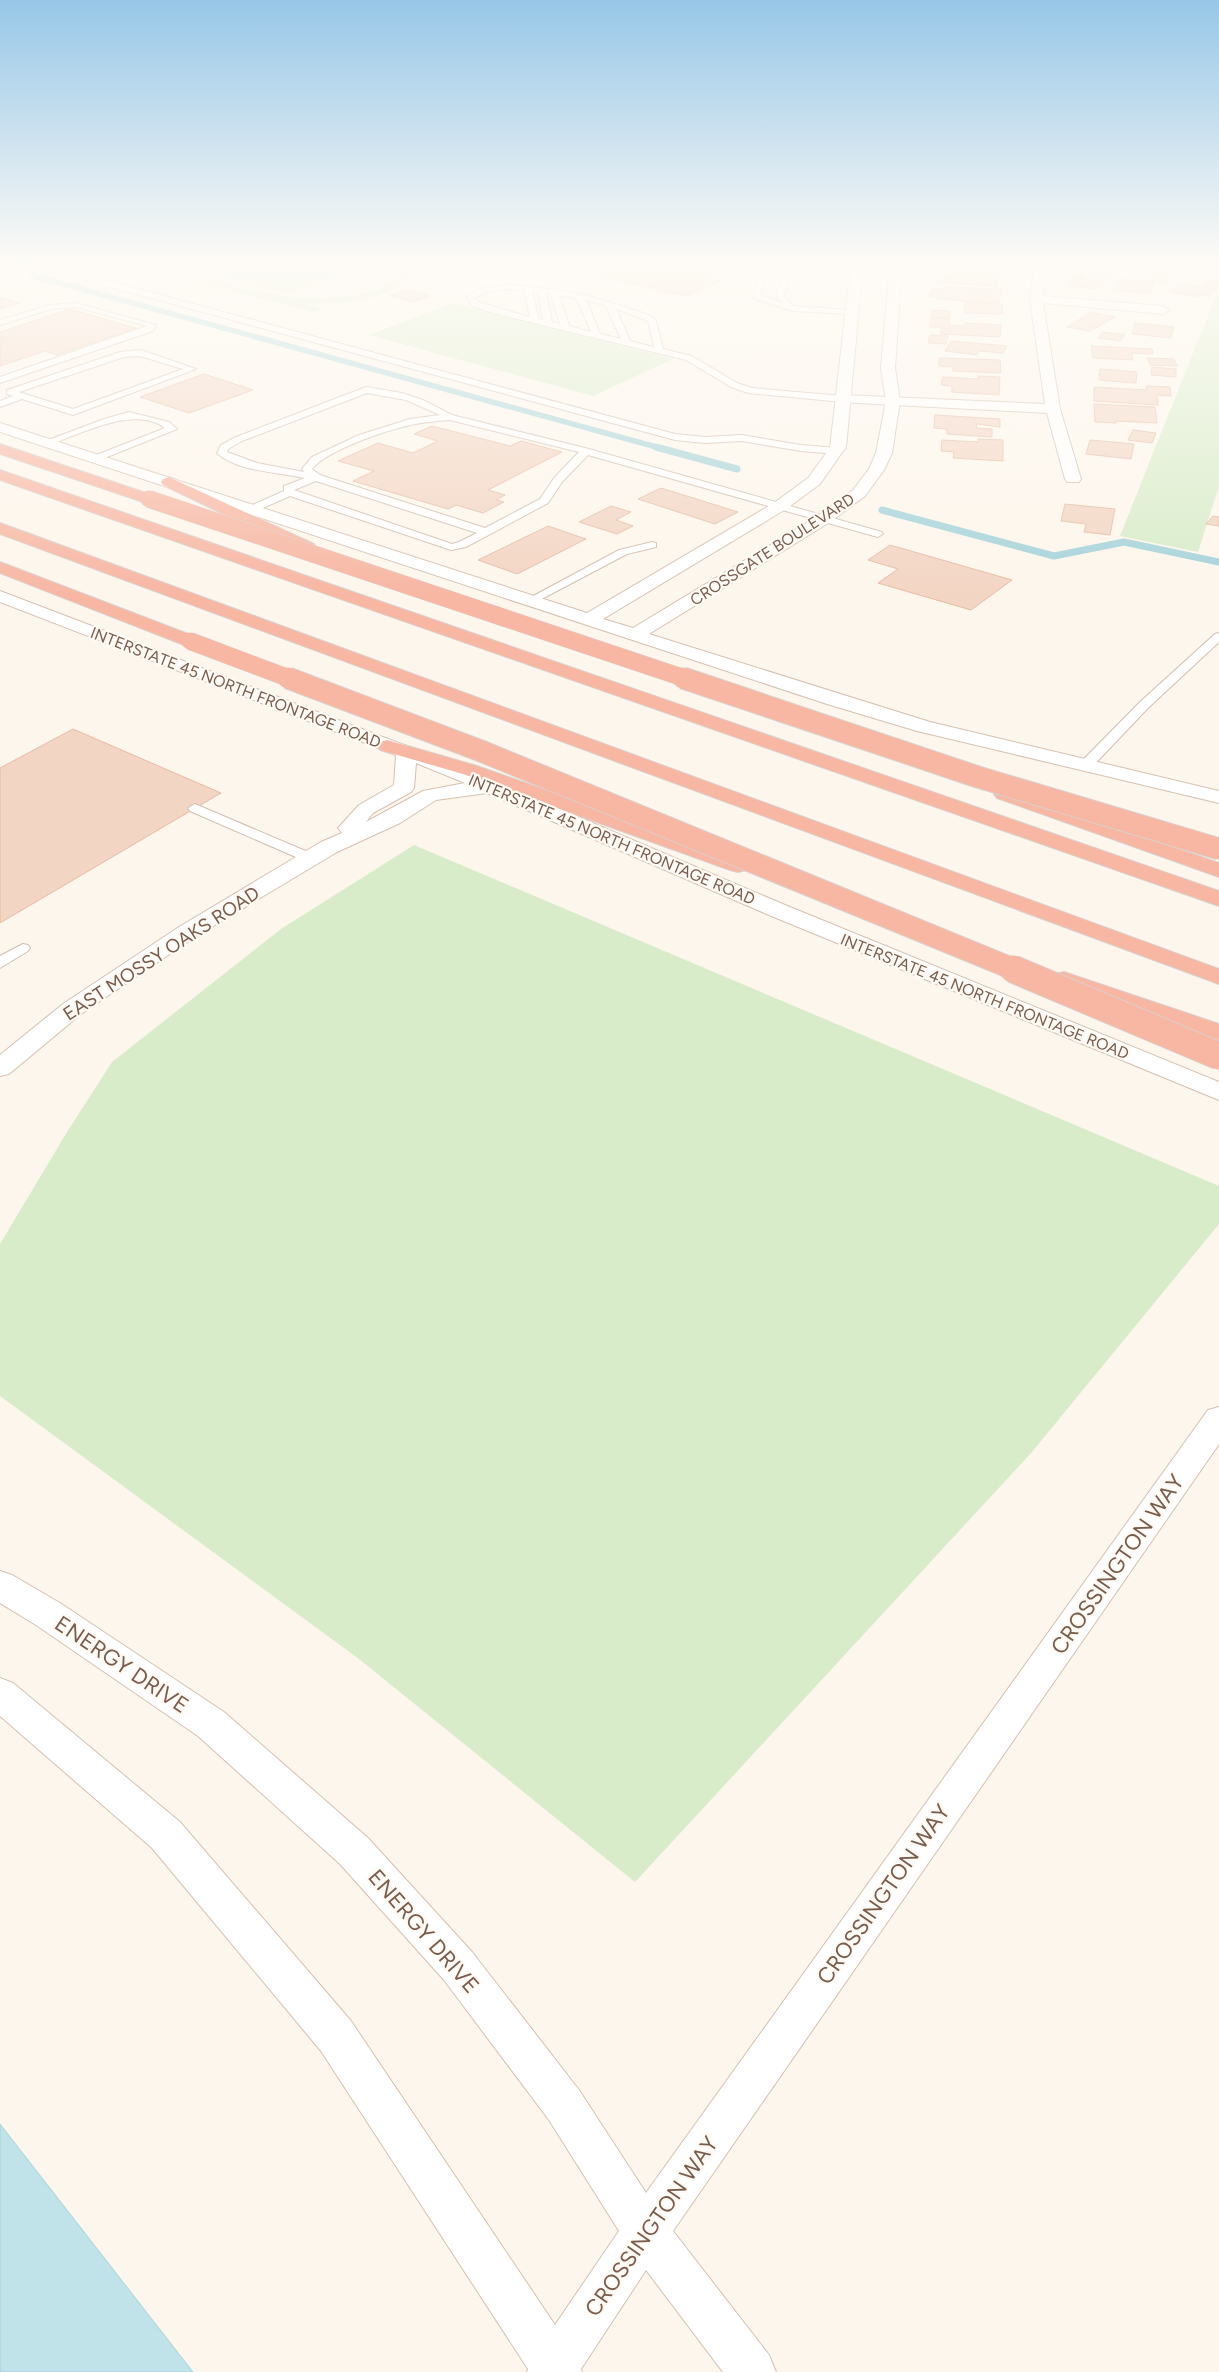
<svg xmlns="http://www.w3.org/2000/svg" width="1219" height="2372" font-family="Figtree,sans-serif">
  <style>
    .green { fill: #d8ecc9 }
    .water { fill: #bfe3e8; stroke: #a5d3da }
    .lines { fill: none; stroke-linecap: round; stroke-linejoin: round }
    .stream-far1 { stroke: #a5d3da; stroke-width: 5.5 }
    .stream { stroke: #a5d3da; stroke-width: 7 }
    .building { fill: #f3d5c3; stroke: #e6bba3 }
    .lane-casing { stroke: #d1beb0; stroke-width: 2 }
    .street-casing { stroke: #d1beb0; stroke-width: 2 }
    .secondary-casing { stroke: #d6c0b0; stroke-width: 2 }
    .highway-casing { stroke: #dad1cd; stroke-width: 2 }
    .lane { fill: #fff; fill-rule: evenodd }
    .street { fill: #fff; fill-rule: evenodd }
    .secondary { fill: #fff; fill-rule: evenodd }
    .highway { fill: #f7b7a3; fill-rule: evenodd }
    .highway-bridge-far2-casing { stroke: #dad1cd; stroke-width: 18; stroke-linecap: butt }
    .highway-bridge-far1-casing { stroke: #dad1cd; stroke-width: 23; stroke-linecap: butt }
    .highway-bridge-casing { stroke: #dad1cd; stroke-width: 29; stroke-linecap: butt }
    .highway-bridge-far2 { stroke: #f7b7a3; stroke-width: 17 }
    .highway-bridge-far1 { stroke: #f7b7a3; stroke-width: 21 }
    .highway-bridge { stroke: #f7b7a3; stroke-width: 27 }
    .labels { text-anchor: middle; stroke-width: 4.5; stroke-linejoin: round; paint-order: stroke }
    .far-street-label { font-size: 16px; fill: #7a5c4d; stroke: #fffaf3 }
    .street-label { font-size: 19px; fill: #7a5c4d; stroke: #fffaf3 }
    .near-street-label { font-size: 22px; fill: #7a5c4d; stroke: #fffaf3 }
  </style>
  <rect width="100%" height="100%" fill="#fdf6ec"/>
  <path class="green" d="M129,263h19c68,18 138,45 209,32 15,-2 30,-7 40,-19l-3,-8 -6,-5h11l9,10 -1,5c-21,25 -76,25 -106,25l21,6 -9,3z
    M175,263h188l5,1 -81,29z
    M1219,288v198l-21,66 -78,-16z
    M453,303l220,56 -80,37 -224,-61z
    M414,845l805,341v38l-187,228 -397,430 -276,-223 -359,-263v-152l67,-112 45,-70 169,-133z"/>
  <path class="water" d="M0,2124l193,248h-193z"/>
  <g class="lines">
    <path class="stream-far1" d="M19,263l15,13 626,172"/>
    <path class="stream" d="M656,447l81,22
      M882,510l172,46 70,-14 95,20"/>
  </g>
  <path class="building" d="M453,263h261l11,3 -19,12 14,3 -34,15 -127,-29 -22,8 -23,-5 -13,4z
    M941,263h50v3h7l-1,5 -57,-3z
    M1175,263h44v7l-3,4 -12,-1 2,-2z
    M1148,264l18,2 -6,6 -17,-2z
    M1089,271l25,2 -1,5 -24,-2z
    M948,272l51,3 -2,11 -59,-4 1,-4 19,1 1,-2 -13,-1z
    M1068,272l14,1v5l-15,-1z
    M1153,275l18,1 -3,7 -18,-2z
    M1072,278l28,3 -4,8 -28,-3z
    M1118,279l36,3 -4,11 -36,-3z
    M1205,280l14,2v6l-17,-2z
    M1181,284l35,6 -8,6 -8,-1 -3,2 -28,-5z
    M945,286l57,4 -4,14 -61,-5 1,-2 -9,-1 3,-8 12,1z
    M408,290l22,6 -17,6 -23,-6z
    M0,297l19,6 -19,6z
    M964,302l38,2 1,10 -38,-1z
    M70,309l66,19 -79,27 -12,-4 -45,15v-28l4,-1 -4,-1v-4z
    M932,310l18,1 -1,7 -18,-1z
    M1091,312l24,5 -25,14 -23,-4z
    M931,318l19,1 -1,6 16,1v-3l36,2 -1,12 -60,-3 2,-7h-12z
    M1135,323l39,4 -3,11 -39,-4z
    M1103,332l22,3 -5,6 -22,-3z
    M930,335l18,1 -2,8 -18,-1z
    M951,341l56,5 -4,7 -24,-2 -2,4 -32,-4z
    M1091,346l61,3 1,5 -22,-1 2,7 -40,-2z
    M939,358l61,2 1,13 -48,-2v-4l-14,-1z
    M1147,358l27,1 3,7 -27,-1z
    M1152,367l24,2v8l-25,-2z
    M1100,369l37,3 -1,11 -37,-3z
    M204,374l49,16 -64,23 -49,-16z
    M978,376l22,1 -1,18 -47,-3v-6l-11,-1 2,-8 35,2z
    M1146,386l24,1 1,9 -14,-1 1,10 -64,-4v-14l52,3z
    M1094,404l61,3 2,16 -41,-2v2l-21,-1z
    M935,415l65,4v8l-23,-3 -1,4 16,1v8l-45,-3v-5l-13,-1z
    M432,426l78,20 11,-5 41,11 -74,38 17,5 -9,5 8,2 -21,11 -27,-8 -8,4 -95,-28 21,-10 -36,-10 40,-18 35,10 25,-12 -24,-7z
    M1133,430l23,3 -4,10 -24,-3z
    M978,439l25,1v21l-50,-3 1,-6 -13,-1 1,-11 36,2z
    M1090,440l44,4 -3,15 -45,-5z
    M661,488l77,24 -23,12 -77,-25z
    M1065,504l50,5 -5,26 -26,-3 2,-8 -25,-3z
    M611,506l20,6 -15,8 17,6 -16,8 -38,-12z
    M1213,516l6,1v9l-13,-2z
    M548,526l38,13 -69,35 -39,-14z
    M890,545l122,35 -41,30 -93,-27 20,-14 -30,-9z
    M73,729l148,64 -221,130v-155z"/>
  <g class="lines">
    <defs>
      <path id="lane" d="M47,263h11l21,10 596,161 30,3 37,-2 59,10 35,3 5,3 -5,3 -35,-3 -59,-10 -37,2 -30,-3 -602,-163z
        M752,263h8l6,16 -6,16 23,8 -7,-7 12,-33h8l-12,33 10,10 58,4 4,2 -4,2 -59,-3 -40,-13 5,-19z
        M506,285c41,2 82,9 122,23 9,3 21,6 28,12l7,29 29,7 45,27 15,5 91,8 5,3 -5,3 -95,-9 -17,-6 -45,-27 -193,-47 -21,-7 -5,-9 15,-9zM506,289l18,1 6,27 -52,-15 -3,-4 12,-6zM532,291l6,1 5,28 -4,-1zM546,293h4l10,31 -8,-2zM559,295l18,4 14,33 -22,-6zM586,300l20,6 15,33 -21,-5zM616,309l32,12 6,26 -24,-6z
        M76,303l80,22 -3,6 -153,52v-6l147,-51 -71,-19 -25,2 -51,16v-5l50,-15z
        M141,350l55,19 -123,46 -51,-16 -22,8v-6l13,-5 -6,-2v-4l113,-38zM140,356l43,13 -110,40 -54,-17 105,-35z
        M366,387l36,6 21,7 29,15 137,34 293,83 1,2 -5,3 -4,-1 -286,-81 -26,27 -14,21 -82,44 -15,3 -161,-54 -34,15h-8v-4l36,-16v-5l21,-8c-24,-5 -70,-7 -88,-25l4,-8 15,-8zM367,393l39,7 34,15 -30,4 -51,16 -47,22 -10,12 2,3 -47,-9 -30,-11 1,-3 14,-8zM450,420l129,32 -25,26 -14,21 -55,29 -165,-53 -8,-6c15,-19 75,-39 99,-44 13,-3 26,-4 39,-5zM316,481l161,52 -18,9 -7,2 -158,-54z
        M129,412l40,10 8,7 -80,32 -5,-3 2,-2 71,-28c-30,-23 -82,5 -114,16l-8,-2 61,-23z
        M652,542l4,1v4l-29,7 -93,49h-8l-2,-2 95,-51z
        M1219,633v9l-71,66 -58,61h-10l-2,-3 2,-3 60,-61 75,-68z
        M195,804l120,51 2,3 -2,3h-10l-115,-50 -2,-3z
        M23,944l5,1 2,3 -2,3 -28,17v-12z"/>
      <path id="street" d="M1035,263h12l-4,33 120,10 6,4 -6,4 -120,-11 17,106 21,70 -2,3h-12l-2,-3 -18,-66 -209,-11 -2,-3 7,-4 202,9 -15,-105z"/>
      <path id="secondary" d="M851,263h12l-17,185 -3,3 -23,33 -34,25 -183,110 30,9 185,-112 35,-26 16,-21 7,-16 10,-52 -5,-33 9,-105h12l-7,105 5,33 -8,52 -8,17 -19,26 -35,26 -181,112 281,88 289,69v12l-302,-72 -90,-27 -827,-272v-9l587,190 187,-110 34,-25 22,-30z
        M0,591l459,175 326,139 434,177v18l-450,-185 -282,-122 -51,7 -36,23 -63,29 -142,85 -114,77 -72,60 -9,2v-21l63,-51 116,-77 142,-85 21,-9 -4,-5 21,-23 35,-20 2,-30 -396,-153zM416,763l49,20 -42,8 -57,31 7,-9 38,-21 3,-4z
        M1219,1407v37l-546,787 96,124 7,17h-53l-77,-102 -65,99 1,3h-55l1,-3 -207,-318 -169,-203 -152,-132v-38l13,5 167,139 171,199 204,304 64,-94 -70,-111 -105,-140 -104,-116 -142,-128 -162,-111 -36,-22v-32l12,4 48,28 164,109 144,126 104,114 107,138 67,103 562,-783z"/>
      <path id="highway" d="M0,444l155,52 2,3 -2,3h-12l-143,-48z
        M0,470l1219,421v15l-1219,-426z
        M169,477l145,67 2,4 -2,4h-12l-139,-67 -2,-3 2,-3z
        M0,523l1219,446v15l-1219,-450z
        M0,562l196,75 3,4 -3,4h-12l-184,-72z
        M387,740l90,26 269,94 3,5 -3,5 -8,2 -8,-2 -267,-96 -83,-24 -3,-4 3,-4z
        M1004,788l215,75v14l-222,-79 -3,-4 3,-4z
        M1064,972l155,52v16l-163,-56 -4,-5 4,-5z"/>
    </defs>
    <use href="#lane" class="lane-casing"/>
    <use href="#street" class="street-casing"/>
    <use href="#secondary" class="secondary-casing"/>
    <use href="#highway" class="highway-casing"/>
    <use href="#lane" class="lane"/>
    <use href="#street" class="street"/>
    <use href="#secondary" class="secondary"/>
    <use href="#highway" class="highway"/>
    <defs>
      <path id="highway-bridge-far2" d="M149,499l538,180
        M190,641l101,38"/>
      <path id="highway-bridge-far1" d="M288,678l193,73 535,219
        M683,678l295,99 241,72"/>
      <path id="highway-bridge" d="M1013,969l206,87"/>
    </defs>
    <use href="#highway-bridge-far2" class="highway-bridge-far2-casing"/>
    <use href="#highway-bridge-far1" class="highway-bridge-far1-casing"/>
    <use href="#highway-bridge" class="highway-bridge-casing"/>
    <use href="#highway-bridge-far2" class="highway-bridge-far2"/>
    <use href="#highway-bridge-far1" class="highway-bridge-far1"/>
    <use href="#highway-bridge" class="highway-bridge"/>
  </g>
  <linearGradient id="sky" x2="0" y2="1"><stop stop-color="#97c7e8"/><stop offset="0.44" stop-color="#fefbf6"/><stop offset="1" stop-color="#fefbf6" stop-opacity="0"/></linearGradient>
  <rect width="1219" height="595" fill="url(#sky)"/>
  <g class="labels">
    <g class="far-street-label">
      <text transform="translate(772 549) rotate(-33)" y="6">CROSSGATE BOULEVARD</text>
      <text transform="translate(236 687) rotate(21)" y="6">INTERSTATE 45 NORTH FRONTAGE ROAD</text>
      <text transform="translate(612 839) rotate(23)" y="6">INTERSTATE 45 NORTH FRONTAGE ROAD</text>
      <text transform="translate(985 996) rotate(22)" y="6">INTERSTATE 45 NORTH FRONTAGE ROAD</text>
    </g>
    <g class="street-label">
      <text transform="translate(161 953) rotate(-33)" y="7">EAST MOSSY OAKS ROAD</text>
    </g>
    <g class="near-street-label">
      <text transform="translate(1117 1564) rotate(-55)" y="8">CROSSINGTON WAY</text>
      <text transform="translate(122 1664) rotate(34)" y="8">ENERGY DRIVE</text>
      <text transform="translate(883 1894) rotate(-55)" y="8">CROSSINGTON WAY</text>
      <text transform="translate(424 1931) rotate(49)" y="8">ENERGY DRIVE</text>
      <text transform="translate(651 2226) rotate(-55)" y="8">CROSSINGTON WAY</text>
    </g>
  </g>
</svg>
